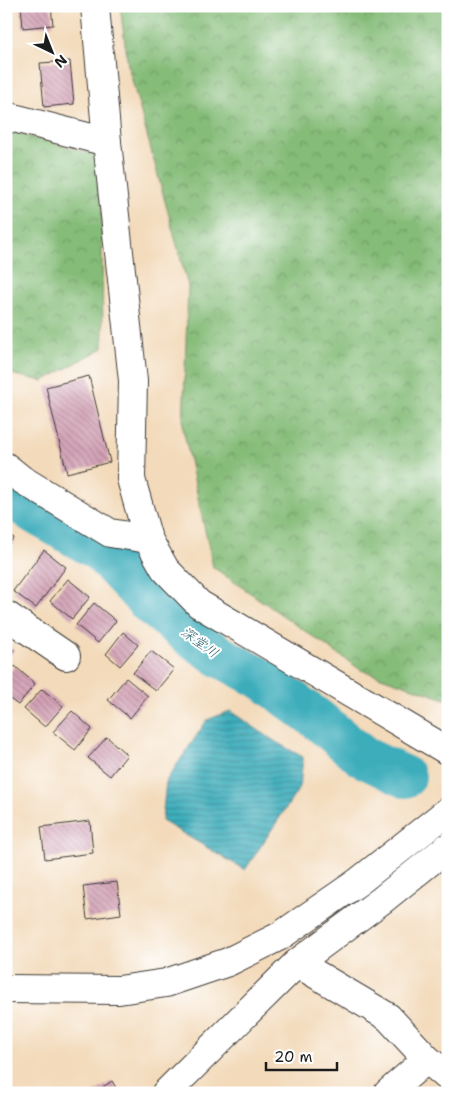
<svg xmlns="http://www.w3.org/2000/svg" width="454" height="1099" font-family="'Shantell Sans','Klee One',sans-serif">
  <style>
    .forest { fill: url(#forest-crowns); stroke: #506c4a }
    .water { fill: url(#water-rules); stroke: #2d646c }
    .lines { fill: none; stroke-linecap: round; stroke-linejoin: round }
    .river { stroke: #3eadbb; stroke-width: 42 }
    .building { fill: url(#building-back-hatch) }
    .street-casing { stroke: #3c3834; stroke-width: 30 }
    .secondary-casing { stroke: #3c3834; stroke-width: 30 }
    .street { stroke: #fff; stroke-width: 28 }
    .secondary { stroke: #fff; stroke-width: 28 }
    .labels { text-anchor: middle; stroke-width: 4; stroke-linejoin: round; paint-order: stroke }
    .water-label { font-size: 14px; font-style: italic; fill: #2d646c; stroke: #fff }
  </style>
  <defs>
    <pattern id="forest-crowns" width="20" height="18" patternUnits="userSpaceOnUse" patternTransform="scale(1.25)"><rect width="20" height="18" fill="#85bc78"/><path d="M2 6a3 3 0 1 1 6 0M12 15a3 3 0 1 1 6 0" fill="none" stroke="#6c9862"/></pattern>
    <pattern id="water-rules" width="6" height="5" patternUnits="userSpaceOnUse" patternTransform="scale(1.25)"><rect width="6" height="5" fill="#3eadbb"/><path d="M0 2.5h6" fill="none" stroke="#338c97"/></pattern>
    <pattern id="building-back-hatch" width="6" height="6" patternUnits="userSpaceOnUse" patternTransform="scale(1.25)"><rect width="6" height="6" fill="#d3a1b5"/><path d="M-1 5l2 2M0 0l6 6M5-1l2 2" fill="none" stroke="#aa8292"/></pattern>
  </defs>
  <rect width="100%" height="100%" fill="#fff"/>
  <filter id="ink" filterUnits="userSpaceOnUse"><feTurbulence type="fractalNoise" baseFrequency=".02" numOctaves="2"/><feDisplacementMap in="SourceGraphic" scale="10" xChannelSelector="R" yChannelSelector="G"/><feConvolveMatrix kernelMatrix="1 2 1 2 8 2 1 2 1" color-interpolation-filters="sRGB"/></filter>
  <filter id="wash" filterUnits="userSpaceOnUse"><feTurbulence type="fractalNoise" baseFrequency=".0096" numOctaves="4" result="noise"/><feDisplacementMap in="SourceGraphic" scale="20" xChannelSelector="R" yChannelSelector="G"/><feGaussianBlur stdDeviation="1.12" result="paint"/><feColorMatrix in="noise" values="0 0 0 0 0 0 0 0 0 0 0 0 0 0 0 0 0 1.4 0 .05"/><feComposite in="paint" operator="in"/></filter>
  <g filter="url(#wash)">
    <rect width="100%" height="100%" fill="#f3daba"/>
    <path class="forest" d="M120,6h328v694l-87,-30 -148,-103 -30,-139 5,-142 -60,-221z
      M6,130l95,26 2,192 -60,33 -37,-8z"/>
    <path class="water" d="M230,711l46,31 27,15 -3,30 -55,83 -83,-49 4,-40 41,-61z"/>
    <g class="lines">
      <path class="river" d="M6,493l28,20 65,37 51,54 40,32 31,21 43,23 53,39 46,38 42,20"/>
    </g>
    <g id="blocks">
      <path class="building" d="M21,6h30l2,19 -30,3z
        M70,61l4,43 -30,3 -4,-44z
        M89,376l21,86 -43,11 -21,-86z
        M6,532l8,6 -8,10z
        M44,550l22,17 -30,41 -23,-17z
        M68,579l22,18 -18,22 -22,-18z
        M94,603l22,18 -18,22 -22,-18z
        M123,632l15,13 -18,21 -14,-12z
        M6,644l8,6 -8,11z
        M151,651l23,18 -18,22 -23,-18z
        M15,666l20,18 -17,21 -12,-9v-20z
        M126,678l22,18 -18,22 -22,-18z
        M42,689l21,17 -18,21 -21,-18z
        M72,711l20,18 -17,21 -22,-18z
        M107,737l20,18 -17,21 -22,-18z
        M90,821l3,32 -48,6 -4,-32z
        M117,882l4,32 -34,5 -4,-33z
        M112,1081l7,12h-25z
        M6,1084l9,9h-9z"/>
    </g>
  </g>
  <g filter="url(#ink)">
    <use href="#blocks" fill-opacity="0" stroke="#3c3834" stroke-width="1"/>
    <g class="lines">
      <defs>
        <path id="street" d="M6,116l101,26
          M6,467l15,12 89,54 38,6
          M6,615l60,41
          M297,963l91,54 39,42 21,18
          M166,1093l131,-130 85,-63 66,-53
          M388,1093l39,-34"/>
        <path id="secondary" d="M95,6l12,136 26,239 -2,98 17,60 17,30 34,35 249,147
          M6,989l113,1 47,-7 62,-21 52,-26 78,-54 90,-71"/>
      </defs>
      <use href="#street" class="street-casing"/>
      <use href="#secondary" class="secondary-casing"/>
      <use href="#street" class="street"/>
      <use href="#secondary" class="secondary"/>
    </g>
  </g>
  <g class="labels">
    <g class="water-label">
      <text transform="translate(200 642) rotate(36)" y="5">深堂川</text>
    </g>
  </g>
  <rect width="454" height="1099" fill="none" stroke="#fff" stroke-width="25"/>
  <g transform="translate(52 52) rotate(137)" stroke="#ffffff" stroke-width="4" paint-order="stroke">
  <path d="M0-4L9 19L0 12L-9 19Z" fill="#1c1c1c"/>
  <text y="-8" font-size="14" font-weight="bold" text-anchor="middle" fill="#1c1c1c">N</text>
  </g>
  <path d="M266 1062v8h71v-8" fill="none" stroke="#1c1c1c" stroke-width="2.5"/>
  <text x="274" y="1062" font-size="15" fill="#1c1c1c" stroke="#ffffff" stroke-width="4" paint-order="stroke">20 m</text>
</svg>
